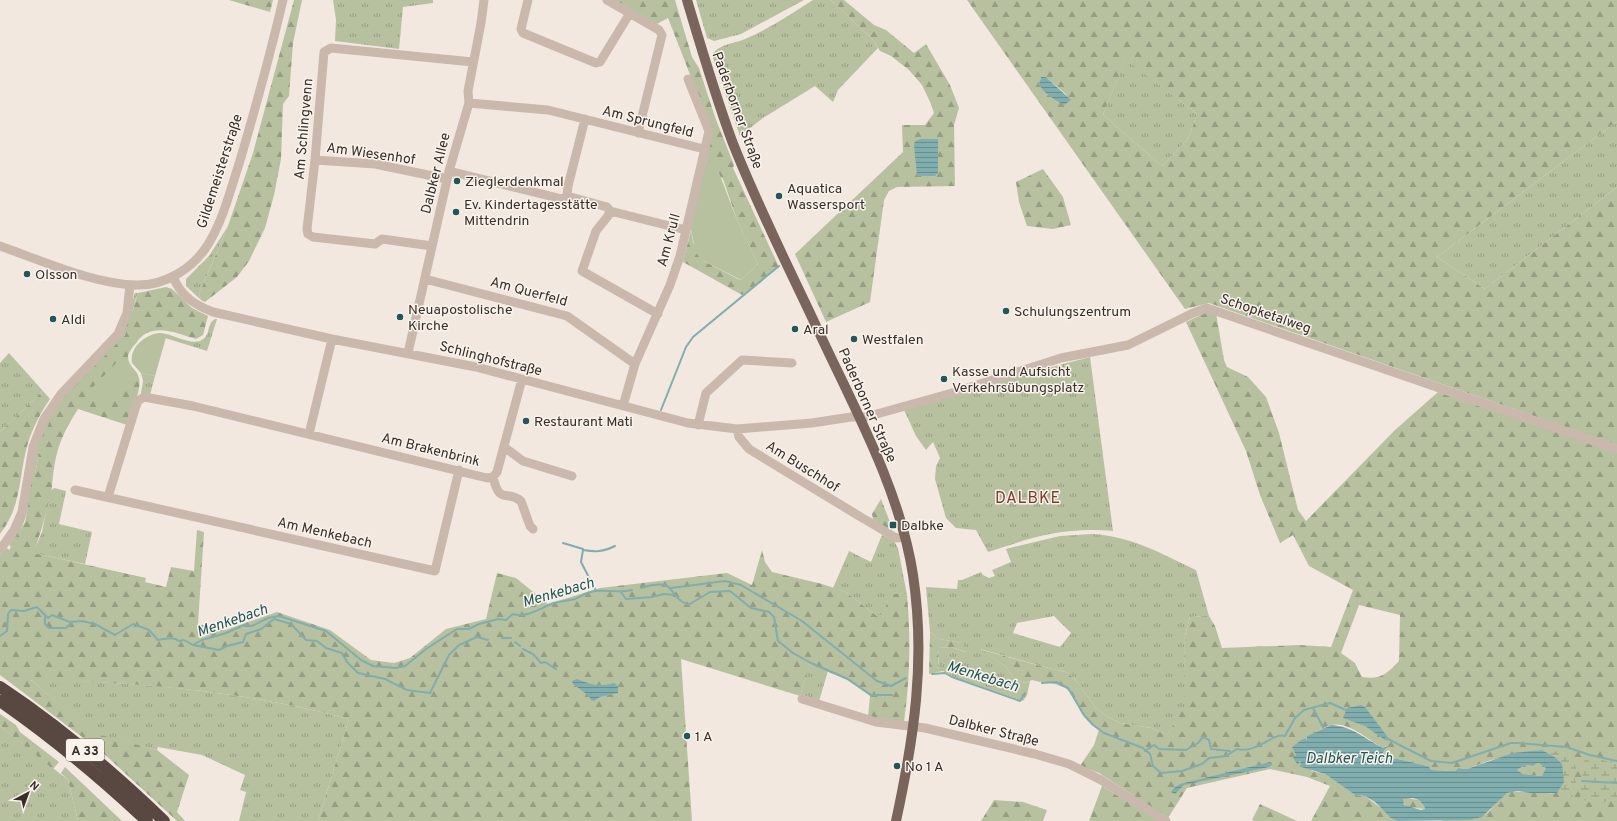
<svg xmlns="http://www.w3.org/2000/svg" width="1617" height="821" font-family="Overpass,sans-serif">
  <style>
    .grass { fill: url(#grass-tufts); fill-rule: evenodd }
    .forest { fill: url(#forest-firs); fill-rule: evenodd }
    .wetland { fill: url(#wetland-marsh) }
    .park { fill: #b7c1a0 }
    .water { fill: url(#water-rules); fill-rule: evenodd }
    .lines { fill: none; stroke-linecap: round; stroke-linejoin: round }
    .stream { stroke: #80aeae; stroke-width: 2 }
    .minor { stroke: #cab8ac; stroke-width: 9 }
    .major { stroke: #79655c; stroke-width: 10 }
    .highway { stroke: #594842; stroke-width: 12 }
    .poi-dot { fill: #215758; stroke: #faf3ec; stroke-width: 1.5 }
    .labels { text-anchor: middle; stroke-width: 3; stroke-linejoin: round; paint-order: stroke }
    .shield { fill: #faf3ec; stroke: #726964; stroke-width: 1 }
    .shield-label { font-size: 13px; font-weight: bold; fill: #382e2a }
    .street-label { font-size: 14px; fill: #382e2a; stroke: #faf3ec }
    .poi-label { font-size: 14px; fill: #382e2a; stroke: #faf3ec; text-anchor: start }
    .water-label { font-size: 15px; font-style: italic; fill: #215758; stroke: #faf3ec }
    .quarter-label { font-size: 16px; letter-spacing: 1px; fill: #843827; stroke: #faf3ec }
  </style>
  <defs>
    <pattern id="grass-tufts" width="24" height="20" patternUnits="userSpaceOnUse"><rect width="24" height="20" fill="#b7c1a0"/><path d="M3 7l-1-3M5 7V3M7 7l1-3M15 17l-1-3M17 17v-4M19 17l1-3" fill="none" stroke="#969d83"/></pattern>
    <pattern id="forest-firs" width="22" height="20" patternUnits="userSpaceOnUse"><rect width="22" height="20" fill="#b7c1a0"/><path d="M5 1l3.5 6h-7zM16 11l3.5 6h-7z" fill="#969d83"/></pattern>
    <pattern id="wetland-marsh" width="20" height="14" patternUnits="userSpaceOnUse"><rect width="20" height="14" fill="#b7c1a0"/><path d="M1 5h8M5 5V1M11 12h8M15 12V8" fill="none" stroke="#969d83"/></pattern>
    <pattern id="water-rules" width="6" height="5" patternUnits="userSpaceOnUse"><rect width="6" height="5" fill="#80aeae"/><path d="M0 2.5h6" fill="none" stroke="#6a8e8e"/></pattern>
  </defs>
  <rect width="100%" height="100%" fill="#f2e8e0"/>
  <path class="grass" d="M333,0h100v3l-30,4 -4,42 -64,-8 1,-21z
    M696,0h108l-63,34 -27,7 -7,-3z
    M813,0h18l43,41 4,7 -40,42 -5,12 -18,-16 -52,32 -23,18 -28,-81c7,-11 21,-11 33,-16 24,-10 46,-25 68,-39z
    M1125,58l72,56 -9,25 -26,27 -59,-51z
    M1617,121v66l-132,102 -48,-32z
    M228,226l-29,68 2,6 -15,-14v-7l23,-23z
    M135,293h3c-6,13 -6,32 -14,43 -23,30 -55,51 -73,85 -21,40 -13,88 -40,126l-2,-2 7,-11 25,-101 13,-25 72,-85z
    M215,319h2l-10,32 -42,-13 2,-4c13,4 35,16 41,-2 1,-5 2,-10 7,-13z
    M9,353l34,38 -43,41v-69z
    M1090,357l23,174c-50,-4 -79,6 -125,21l-12,-22 -20,-2 -10,-10 -11,-39 1,-13 4,-8 -7,-16 -7,8 -10,-14 -12,-26 105,-32z
    M141,373l14,3 -5,19 -9,-2 2,-12z
    M54,488l12,3 -7,33 33,8 -7,32 -52,-11 9,-21 8,-40z
    M1092,534c39,2 70,20 104,36l13,46 -19,1 -6,22 2,67 -19,29 -15,-7 -32,-5 -12,-6 -12,-9 -22,-30 -8,-6 -14,-3 -72,-20 25,17 9,12 11,5 5,-2 -3,14 -4,6 -69,-24 -11,-6 -5,1 1,-24 12,-1 15,5 -5,-9 -22,-4 -9,-7 -4,-45 31,2 1,-9h4l19,-8 2,3 6,3 6,-2 -3,-6 19,-8 -5,-13 54,-13zM1054,616l17,17 -11,14 -47,-14 4,-10z
    M882,535l12,6 4,7 9,47 -8,-2 -12,9 -4,13 -6,1 -31,-24 -13,-4 16,-37 22,11z
    M810,663l18,8 -9,30 -19,-5z
    M30,679c107,3 215,12 319,40l-31,102h-79l7,-29 -6,-2 5,-15 -43,-20 -44,-8 -1,3 -64,-16z
    M0,726l68,54 10,41h-78z"/>
  <path class="forest" d="M229,0h44l-3,12z
    M294,0h8l-9,43 -4,53 -6,8 -2,55 -7,36 -9,33 -16,33 -12,16 -32,25 -4,-2 -2,-6 29,-68 25,-73z
    M615,0h60l17,57 7,11 16,49 19,48 -1,3 46,99 -37,28 -59,-33 8,-32 2,12 9,18 36,19 3,1 17,-16 -21,-44 -14,-41 -19,-17 8,-31 -44,-113 -11,6z
    M831,0h13l30,25 12,5 28,23 12,-9 24,41 9,23 -5,17 1,61 -58,1 -8,4 -5,9 -14,102 -44,20 -31,-68 108,-102 -1,-27h23l9,-12 -3,-9 -9,-19 -13,-15 -18,-14 -11,-5 -6,-10z
    M967,0h650v121l-180,136 48,32 132,-102v258l-408,-142 -24,6zM1125,59l72,55 -9,25 -26,27 -59,-51zM1041,77h5l21,18 -21,-3 -7,-8z
    M1043,169l20,28 8,28 -18,4 -26,-3 -8,-24 -3,-20z
    M166,287l6,2 20,19 16,8 -5,19 -7,4c-21,-6 -45,-18 -60,4 -3,4 -7,8 -8,13 0,11 9,13 11,22 3,11 -8,36 -12,47l-49,-16c-19,30 -23,44 -26,78 0,4 -3,8 -3,12 -4,21 -9,34 -15,54l112,25 -1,4 21,5 5,-20 23,4 3,-41 7,2 -6,92 27,6 52,-18 53,18 41,30 23,3 16,-5 36,-29 40,-10 11,-46 19,5 32,26 52,-16 127,-15 25,12 10,-35 3,12 7,10 50,12 24,8 31,24 6,-2 4,-12 5,-7 7,-2 8,2c4,44 3,83 -3,127l-36,-5 2,-21 -23,-16 -37,-16 -10,32 -119,-37 11,162h-374l31,-102c-104,-28 -211,-37 -318,-39l62,53 64,17 32,25 -12,37 8,9h-8l-75,-69 -102,-77v-120l7,-7 2,2 16,-28 17,-82 8,-19 16,-25 59,-61 13,-42z
    M1209,311l7,2 8,47 3,7 21,10 18,20 13,36 19,77 8,11 89,-91 43,-38 179,60v369h-176c10,-5 26,0 39,-4 11,-3 17,-19 28,-24 7,-3 38,1 49,0l-15,-43 -51,10 -24,9 -9,-1 -3,3 -23,-1 -4,-4 -43,-10 -3,-2 5,-6 -1,-2 -3,2c-15,-8 -34,-27 -52,-23 -8,2 -16,8 -24,11v4l-4,-2 -8,15 6,9 11,9 13,3 30,21 10,1 33,25h-87l19,-35 -23,-9 -37,-8 -83,19 -19,30 -69,-45 -19,-7 14,-21 5,-15c-5,-4 -10,-8 -14,-12 -8,-9 -10,-26 -22,-31 -9,-5 -21,-4 -31,-7l-7,3 -11,-5 -9,-12 -26,-17 73,20 14,3 8,6 22,30 12,9 12,6 32,5 15,7 18,-29 -1,-67 6,-22 19,-1 6,10 7,22 77,-3 32,2 22,-57 -44,-24 -16,-31 -13,8 -20,-48 -14,-44 -60,-129zM1359,605l41,10 -1,46c-12,13 -19,19 -37,16l-7,-14 -14,-10z
    M43,391l7,8c-9,13 -17,28 -22,44 -10,34 -5,61 -28,91v-102z
    M881,499l12,31 -3,1 -17,-12 -1,-5z
    M930,632l9,7 23,4 5,9 -16,-5 -12,1 -1,24 -9,2z
    M0,714l16,11 4,7 39,30 -6,7 -53,-43z
    M1538,763l9,5 -5,8 -19,-2 -6,-4 8,-5 8,1z
    M65,767l57,54h-44l-10,-41 -7,-7z
    M1102,786l57,35h-70z
    M1406,798l13,2 5,6 1,3 -19,-2 -3,-5v-3z
    M994,800l29,2 24,8 -4,11h-62z
    M1260,804l37,17h-42l-3,-1z"/>
  <path class="wetland" d="M1542,750l9,1 26,8 -3,3 2,7 -3,5 3,8 -3,14 -4,3 -12,-6 4,-4z
    M1590,757l27,7v35c-12,4 -26,6 -37,-1l4,-37z"/>
  <path class="park" d="M707,161l5,2 6,7 19,50 21,44 -17,16 -39,-20 -6,-7 -5,-23 -2,-1 15,-67z
    M160,333l7,1 -12,42 -14,-3 -9,-10c-3,-16 14,-29 28,-30z
    M119,360l15,14 -30,30 -14,-14z"/>
  <path class="water" d="M1041,77h5l25,23 -7,5c-9,-5 -21,-12 -25,-21z
    M921,139h17v34l-3,3h-18l-3,-31 1,-4z
    M577,679c14,6 23,8 37,4l4,3v7l-18,4 -6,4 -3,-1 -2,-4 -16,-12 -1,-3z
    M1361,705l4,2 22,29 1,3 -3,1 -20,-14 -22,-8 4,-10z
    M1331,725c21,1 34,14 52,23l5,-2 -6,8 3,2 43,10 4,4 23,1 3,-3 9,1 46,-16 29,-3 14,8 6,6 2,18 -7,11h-27l-12,-2 -11,2 -25,24 -13,3 -71,1 -7,-3 -16,-16 -10,-6 -10,-1 -30,-21 -24,-7 -1,-7 -2,5 -5,-7 3,-3 -4,-8 12,-9 3,2v-4zM1538,763l8,5 -4,8 -19,-2 -6,-4 8,-5 8,1zM1413,798l6,2 5,6 1,3 -4,1 -17,-5 -1,-6z
    M1270,762l2,1v2l-3,2 -85,18 -9,9 -4,-2 3,-4 6,-4z"/>
  <g class="lines">
    <path class="stream" d="M661,410l25,-63 7,-10 86,-71
      M563,543l20,6
      M641,588c38,-11 24,7 47,17l22,-13 20,-1 21,17 18,4 5,5 4,24 15,12 18,10 37,16 23,16h21
      M671,588l54,-7 16,4 61,36 75,60 14,5 15,-8
      M596,591l-15,-29 2,-12c12,2 20,2 32,-4
      M621,592l5,7 26,-2 12,-3 11,1
      M45,617v7l4,4h17l6,-6
      M0,636l7,-5 1,-17 3,-4 13,1 13,-4 11,11 4,-3 18,7 12,-1 13,3 20,11 18,-11 16,6 9,10c7,-1 15,-4 21,1l5,-1 9,5 9,-5 24,-7 18,-8 8,1 16,-8 11,-2 47,15 35,29 12,6 23,2 9,-2 21,-17 31,-20h12l10,-5 19,-5 8,1 7,-6c15,4 27,-6 41,-11 7,-2 14,-2 21,-4 6,-3 14,-8 21,-8 12,-1 24,2 36,-1
      M502,638h9
      M515,642l5,4
      M193,645l26,5 8,-4 16,-4 3,-8 15,-5 13,-10 17,5 15,16 11,1 9,7 16,5 5,9 11,11 27,6 22,11 23,3 19,-38 10,-10 18,-8 11,3
      M523,649l10,5 8,9 4,-1 11,7
      M932,674l13,-1 7,4 68,24 5,-8
      M1042,683l14,-1 12,6 16,27 9,10 11,8 39,15 7,6 3,12 8,7 21,-2 20,-7 7,-6 17,-2 11,-7c20,5 36,-17 48,-13l10,-18 9,-8 26,-7 18,8
      M1313,708l12,23
      M1386,738l45,23 21,2 59,-20h7l48,4 24,8 27,6
      M1145,751l9,-6 5,4 27,1 12,-7 5,-6 6,3 2,9 19,2
      M1582,781l35,2"/>
    <path class="minor" d="M528,0l-7,29 2,4 73,30 4,-1 30,-49
      M607,0l52,30 3,5 -24,98
      M469,103l79,7 156,39
      M315,160l60,4 72,15
      M449,171l113,28 5,-3 40,11 3,4 76,19
      M567,196l1,-10 17,-67
      M610,211l-2,5 -12,15 -14,40 76,43
      M0,246c40,14 98,40 139,39 27,0 54,-17 68,-39 16,-25 23,-55 32,-82 16,-54 31,-109 44,-164
      M432,246l-50,-7 -7,5 -62,-7 -5,-3 -1,-5 8,-69 9,-108 7,-4 142,14
      M173,276c7,20 22,29 40,36l119,27 144,28 212,56 49,6 75,-6 39,-6h15l86,-24 109,-35 67,-13 65,-32 14,-5 410,141
      M425,279l142,37 68,48
      M408,353l41,-182 20,-68 -1,-12 13,-68 3,-23
      M623,406l12,-42 35,-79 10,-29 29,-125 -21,-52
      M698,425l8,-32 36,-33 50,3
      M737,429l2,8 10,12 115,70
      M309,434l23,-95
      M504,447l19,14 49,15
      M493,477c7,29 13,12 28,24l9,25 3,3
      M75,490l360,81 24,-101
      M108,497l28,-91 2,-5 6,-4 49,9 294,72 6,-1 4,-5 25,-93
      M866,520l30,18 9,-1
      M0,550l14,-20 8,-18 11,-65 11,-28 17,-25 57,-60 9,-21 3,-28
      M802,699l74,23 49,6 110,26 34,10 32,16 65,41"/>
    <path class="major" d="M687,0c14,47 28,95 45,141 25,64 56,125 85,187 36,78 83,161 96,247 13,85 1,163 -17,246"/>
    <path class="highway" d="M0,687c59,39 113,85 164,134
      M0,701c52,36 101,77 147,120"/>
  </g>
  <g class="poi-dot">
    <circle cx="457" cy="181" r="4"/>
    <circle cx="779" cy="196" r="4"/>
    <circle cx="456" cy="212" r="4"/>
    <circle cx="27" cy="274" r="4"/>
    <circle cx="1006" cy="311" r="4"/>
    <circle cx="400" cy="317" r="4"/>
    <circle cx="53" cy="319" r="4"/>
    <circle cx="795" cy="329" r="4"/>
    <circle cx="854" cy="339" r="4"/>
    <circle cx="944" cy="379" r="4"/>
    <circle cx="526" cy="421" r="4"/>
    <rect x="889" y="521" width="8" height="8" rx="2"/>
    <circle cx="687" cy="736" r="4"/>
    <circle cx="897" cy="766" r="4"/>
  </g>
  <g class="labels">
    <rect class="shield" x="66" y="739" width="38" height="22" rx="3"/>
    <g class="shield-label">
      <text x="85" y="755">A 33</text>
    </g>
    <g class="street-label">
      <text transform="translate(738 110) rotate(70)" y="5">Paderborner Straße</text>
      <text transform="translate(648 121) rotate(14)" y="5">Am Sprungfeld</text>
      <text transform="translate(303 129) rotate(-85)" y="5">Am Schlingvenn</text>
      <text transform="translate(371 153) rotate(8)" y="5">Am Wiesenhof</text>
      <text transform="translate(219 171) rotate(-72)" y="5">Gildemeisterstraße</text>
      <text transform="translate(435 173) rotate(-76)" y="5">Dalbker Allee</text>
      <text transform="translate(668 240) rotate(-75)" y="5">Am Krull</text>
      <text transform="translate(529 291) rotate(15)" y="5">Am Querfeld</text>
      <text transform="translate(1266 313) rotate(19)" y="5">Schopketalweg</text>
      <text transform="translate(491 358) rotate(14)" y="5">Schlinghofstraße</text>
      <text transform="translate(868 405) rotate(66)" y="5">Paderborner Straße</text>
      <text transform="translate(431 449) rotate(14)" y="5">Am Brakenbrink</text>
      <text transform="translate(803 466) rotate(32)" y="5">Am Buschhof</text>
      <text transform="translate(325 532) rotate(13)" y="5">Am Menkebach</text>
      <text transform="translate(994 730) rotate(14)" y="5">Dalbker Straße</text>
    </g>
    <g class="poi-label">
      <text x="465" y="186">Zieglerdenkmal</text>
      <text x="787" y="193">Aquatica<tspan x="787" dy="16">Wassersport</tspan></text>
      <text x="464" y="209">Ev. Kindertagesstätte<tspan x="464" dy="16">Mittendrin</tspan></text>
      <text x="35" y="279">Olsson</text>
      <text x="408" y="314">Neuapostolische<tspan x="408" dy="16">Kirche</tspan></text>
      <text x="1014" y="316">Schulungszentrum</text>
      <text x="61" y="324">Aldi</text>
      <text x="803" y="334">Aral</text>
      <text x="862" y="344">Westfalen</text>
      <text x="952" y="376">Kasse und Aufsicht<tspan x="952" dy="16">Verkehrsübungsplatz</tspan></text>
      <text x="534" y="426">Restaurant Mati</text>
      <text x="901" y="530">Dalbke</text>
      <text x="695" y="741">1 A</text>
      <text x="905" y="771">No 1 A</text>
    </g>
    <g class="water-label">
      <text transform="translate(558 592) rotate(-16)" y="5">Menkebach</text>
      <text transform="translate(232 620) rotate(-19)" y="5">Menkebach</text>
      <text transform="translate(983 676) rotate(17)" y="5">Menkebach</text>
      <text x="1349" y="763">Dalbker Teich</text>
    </g>
    <g class="quarter-label">
      <text x="1028" y="503">DALBKE</text>
    </g>
  </g>
  <g transform="translate(28 793) rotate(41)" stroke="#faf3ec" stroke-width="3" paint-order="stroke">
  <path d="M0-3L7 15L0 10L-7 15Z" fill="#382e2a"/>
  <text y="-6" font-size="11" font-weight="bold" text-anchor="middle" fill="#382e2a">N</text>
  </g>
</svg>
